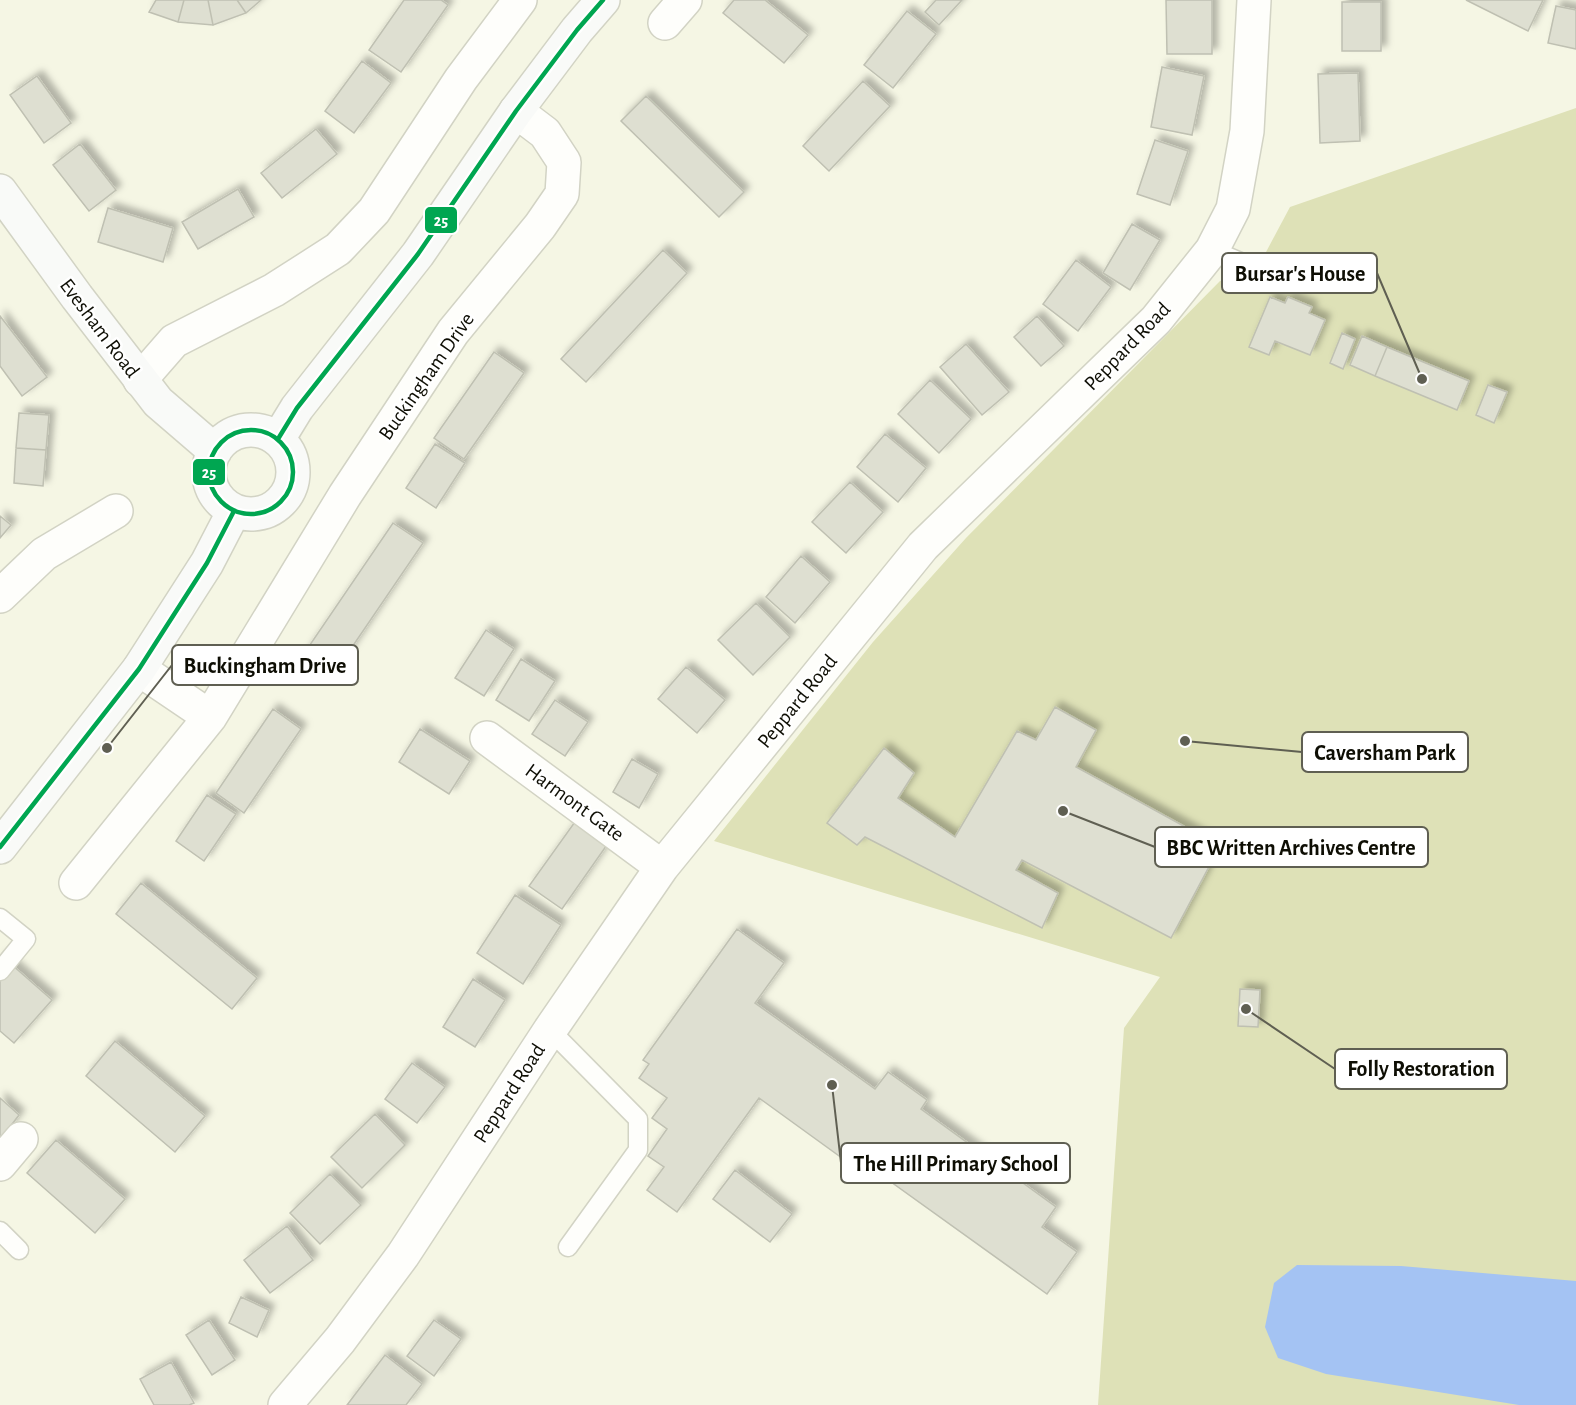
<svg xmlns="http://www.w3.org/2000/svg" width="1576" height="1405" font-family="'Alegreya Sans',sans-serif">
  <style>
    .green { fill: #dee1b7 }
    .water { fill: #a4c3f3 }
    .building { fill: #dedfd1; stroke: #bfc0b2; stroke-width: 1.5; filter: url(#shadow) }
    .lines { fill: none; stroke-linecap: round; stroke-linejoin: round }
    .lane-casing { stroke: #d2d3c4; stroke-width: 21 }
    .street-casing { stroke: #d2d3c4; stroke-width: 36 }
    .secondary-casing { stroke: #d2d3c4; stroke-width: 36 }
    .lane { stroke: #fefefb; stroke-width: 18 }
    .street { stroke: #fefefb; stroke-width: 33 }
    .secondary { stroke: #f9faf8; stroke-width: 33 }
    .bus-1-casing { stroke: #fff; stroke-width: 9 }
    .bus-1 { stroke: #00a651; stroke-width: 4.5 }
    .labels { text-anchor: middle; stroke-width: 5; stroke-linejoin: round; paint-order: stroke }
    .street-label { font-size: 21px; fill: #0e0e04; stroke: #fff }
    .leader { fill: none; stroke: #5f5f52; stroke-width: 2 }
    .callout-dot { fill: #5f5f52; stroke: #fff; stroke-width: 2 }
    .callout { fill: #fff; stroke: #5f5f52; stroke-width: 2 }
    .callout-label { font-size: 22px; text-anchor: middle; font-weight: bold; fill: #0e0e04 }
    .line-badge { stroke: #fff; stroke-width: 2 }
    .badge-label { font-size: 16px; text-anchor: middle; font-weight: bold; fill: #fff }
  </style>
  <defs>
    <filter id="shadow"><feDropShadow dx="5.5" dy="-5.5" stdDeviation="3" flood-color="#0004"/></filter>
  </defs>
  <rect width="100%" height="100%" fill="#f5f6e4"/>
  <path class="green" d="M1576,108v1297h-478l26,-377 36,-51 -446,-136 159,-199 93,-104 254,-257 37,-12 33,-62z"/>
  <path class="water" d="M1297,1265l104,1 175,15v124h-57l-193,-31 -48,-16 -13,-31 9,-44z"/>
  <path class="building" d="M156,0h28l-6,22 -29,-10z
    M184,0h24l5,25 -35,-3z
    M208,0h29l9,13 -33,12z
    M237,0h24l-15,13z
    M404,0h37l7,5 -47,67 -32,-22z
    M734,0h31l43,35 -24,28 -61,-50z
    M936,0h26l-23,25 -14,-13z
    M1166,0h46v54h-45z
    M1466,0h77l-15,31z
    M1342,2h39v49h-39z
    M1556,6l20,4v39l-28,-6z
    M907,11l29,23 -43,54 -29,-23z
    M362,61l29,22 -37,50 -29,-22z
    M1162,67l42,9 -12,59 -41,-8z
    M1358,73l2,68 -40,2 -2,-69z
    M37,76l34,47 -27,20 -34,-48z
    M863,81l27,25 -61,65 -26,-25z
    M646,96l98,96 -25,25 -98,-96z
    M316,129l21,25 -55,44 -21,-25z
    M1155,140l33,11 -18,54 -33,-11z
    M80,144l36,46 -27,21 -36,-46z
    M238,189l16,28 -56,32 -16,-27z
    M108,208l65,20 -10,34 -65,-20z
    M1132,224l28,16 -30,50 -27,-17z
    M663,250l24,23 -101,109 -25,-23z
    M1076,260l35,27 -33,44 -35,-27z
    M1270,297l15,6 3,-6 24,10 -3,6 16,7 -15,35 -35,-14 -6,14 -20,-8z
    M0,316l47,61 -25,19 -22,-30z
    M1037,316l27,30 -23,20 -27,-29z
    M1342,333l13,6 -12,30 -13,-6z
    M1362,336l25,11 -12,29 -25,-11z
    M966,344l43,48 -27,23 -42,-48z
    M1387,347l82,34 -12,29 -82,-34z
    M494,352l30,21 -60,86 -30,-21z
    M930,380l41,39 -32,34 -41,-39z
    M1488,385l19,7 -13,31 -18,-8z
    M19,413l30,2 -3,35 -30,-2z
    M885,434l41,34 -28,34 -41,-35z
    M435,444l30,19 -29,45 -30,-20z
    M16,448l30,2 -3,36 -29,-3z
    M850,482l33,30 -37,41 -34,-31z
    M0,516l11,9 -11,13z
    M393,523l30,20 -90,132 -30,-20z
    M801,556l29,26 -35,41 -29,-26z
    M756,603l34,34 -37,38 -35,-35z
    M486,630l28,19 -30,47 -29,-18z
    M521,659l34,22 -26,40 -33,-21z
    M686,667l39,33 -28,33 -39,-34z
    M555,700l33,22 -23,34 -33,-22z
    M1055,707l41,23 -20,37 144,79 -49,92 -149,-78 -6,10 42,23 -16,35 -177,-91 -8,8 -30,-22 57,-75 30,25 -16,25 57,39 62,-106 19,9z
    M273,709l28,20 -57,84 -28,-20z
    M420,729l50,32 -21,33 -50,-32z
    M632,759l26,15 -19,34 -26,-16z
    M207,795l29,19 -32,47 -28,-20z
    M577,819l32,23 -47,67 -33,-23z
    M141,883l116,95 -25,31 -116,-95z
    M515,895l46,30 -38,59 -46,-31z
    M737,929l47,34 -29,40 120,86 13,-17 39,28 -6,9 135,98 -14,20 35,25 -30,42 -170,-122 -6,7 -112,-81 -82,114 -30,-22 17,-23 -16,-11 19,-27 -15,-11 15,-20 -28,-20 10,-14 -6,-4z
    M3,957l49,43 -38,43 -14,-12v-70z
    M473,979l32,21 -30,47 -32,-20z
    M1240,989l20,1 -2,37 -20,-1z
    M115,1041l90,75 -30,36 -89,-76z
    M412,1063l33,24 -28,36 -32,-24z
    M0,1098l19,17 -19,25z
    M375,1114l30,31 -43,43 -31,-31z
    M56,1140l69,59 -30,34 -68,-60z
    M735,1170l57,44 -22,28 -57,-43z
    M330,1174l31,31 -41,39 -30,-31z
    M287,1226l26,34 -43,33 -26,-33z
    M241,1297l28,13 -12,27 -28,-14z
    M209,1320l26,40 -23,15 -26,-40z
    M434,1320l27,19 -27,37 -27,-20z
    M385,1355l37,29 -16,21h-59z
    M171,1362l23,41 -5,2h-35l-14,-26z"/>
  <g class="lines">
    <defs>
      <path id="lane" d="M1212,250l45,19
        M0,918l26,21 -26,32
        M550,1030l88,89v31l-70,97
        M0,1231l19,19"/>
      <path id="street" d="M665,23l20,-23
        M140,380l34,-39 100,-51 64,-41 36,-38 87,-132 59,-79
        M0,596l44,-42 72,-43
        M139,669l71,48
        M487,738l175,129
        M76,883l134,-166 135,-222 108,-163 87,-106 22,-32 2,-32 -19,-29 -29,-22
        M0,1164l21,-25
        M285,1405l55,-65 63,-85 147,-225 112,-163 261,-321 233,-226 56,-70 21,-41 14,-78 7,-131"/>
      <path id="secondary" d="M0,191l77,106 81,105 57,49
        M209 472a42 42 0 1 1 84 0a42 42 0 1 1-84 0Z
        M278,439l19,-31 121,-154 98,-143 61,-81 26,-30
        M0,847l139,-178 68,-106 27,-52"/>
    </defs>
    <use href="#lane" class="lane-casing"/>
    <use href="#street" class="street-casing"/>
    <use href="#secondary" class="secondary-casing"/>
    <use href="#lane" class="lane"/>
    <use href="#street" class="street"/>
    <use href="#secondary" class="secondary"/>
    <defs>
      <path id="bus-1" d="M209 472a42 42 0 1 1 84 0a42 42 0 1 1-84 0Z
        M278,439l19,-31 121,-154 98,-143 61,-81 26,-30
        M0,847l139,-178 68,-106 27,-52"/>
    </defs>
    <use href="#bus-1" class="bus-1-casing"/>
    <use href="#bus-1" class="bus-1"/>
  </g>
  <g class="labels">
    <g class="street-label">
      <text transform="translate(100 328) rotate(53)" y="7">Evesham Road</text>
      <text transform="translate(1127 346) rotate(-46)" y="7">Peppard Road</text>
      <text transform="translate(426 376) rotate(-55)" y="7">Buckingham Drive</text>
      <text transform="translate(797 701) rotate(-51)" y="7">Peppard Road</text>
      <text transform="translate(575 802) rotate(36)" y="7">Harmont Gate</text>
      <text transform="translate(509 1093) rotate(-57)" y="7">Peppard Road</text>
    </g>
  </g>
  <path class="leader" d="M1422 379L1377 273M107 748L172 665M1185 741L1302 752M1063 811L1155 847M1246 1009L1335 1069M832 1085L841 1163"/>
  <g class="callout-dot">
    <circle cx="1422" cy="379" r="6"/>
    <circle cx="107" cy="748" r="6"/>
    <circle cx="1185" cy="741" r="6"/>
    <circle cx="1063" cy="811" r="6"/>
    <circle cx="1246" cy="1009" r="6"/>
    <circle cx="832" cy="1085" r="6"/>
  </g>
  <g class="callout">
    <rect x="1222" y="253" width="155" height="40" rx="6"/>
    <rect x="172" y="645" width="186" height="40" rx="6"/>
    <rect x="1302" y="732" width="166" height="40" rx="6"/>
    <rect x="1155" y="827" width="273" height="40" rx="6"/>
    <rect x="1335" y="1049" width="172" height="40" rx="6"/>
    <rect x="841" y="1143" width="229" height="40" rx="6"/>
  </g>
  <g class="callout-label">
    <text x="1300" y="281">Bursar's House</text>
    <text x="265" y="673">Buckingham Drive</text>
    <text x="1385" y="760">Caversham Park</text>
    <text x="1291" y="855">BBC Written Archives Centre</text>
    <text x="1421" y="1076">Folly Restoration</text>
    <text x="956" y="1171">The Hill Primary School</text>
  </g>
  <g class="line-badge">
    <rect x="424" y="206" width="34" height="28" rx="6" fill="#00a651"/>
    <rect x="192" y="458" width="34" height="28" rx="6" fill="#00a651"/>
  </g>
  <g class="badge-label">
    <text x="441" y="226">25</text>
    <text x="209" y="478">25</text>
  </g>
</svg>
